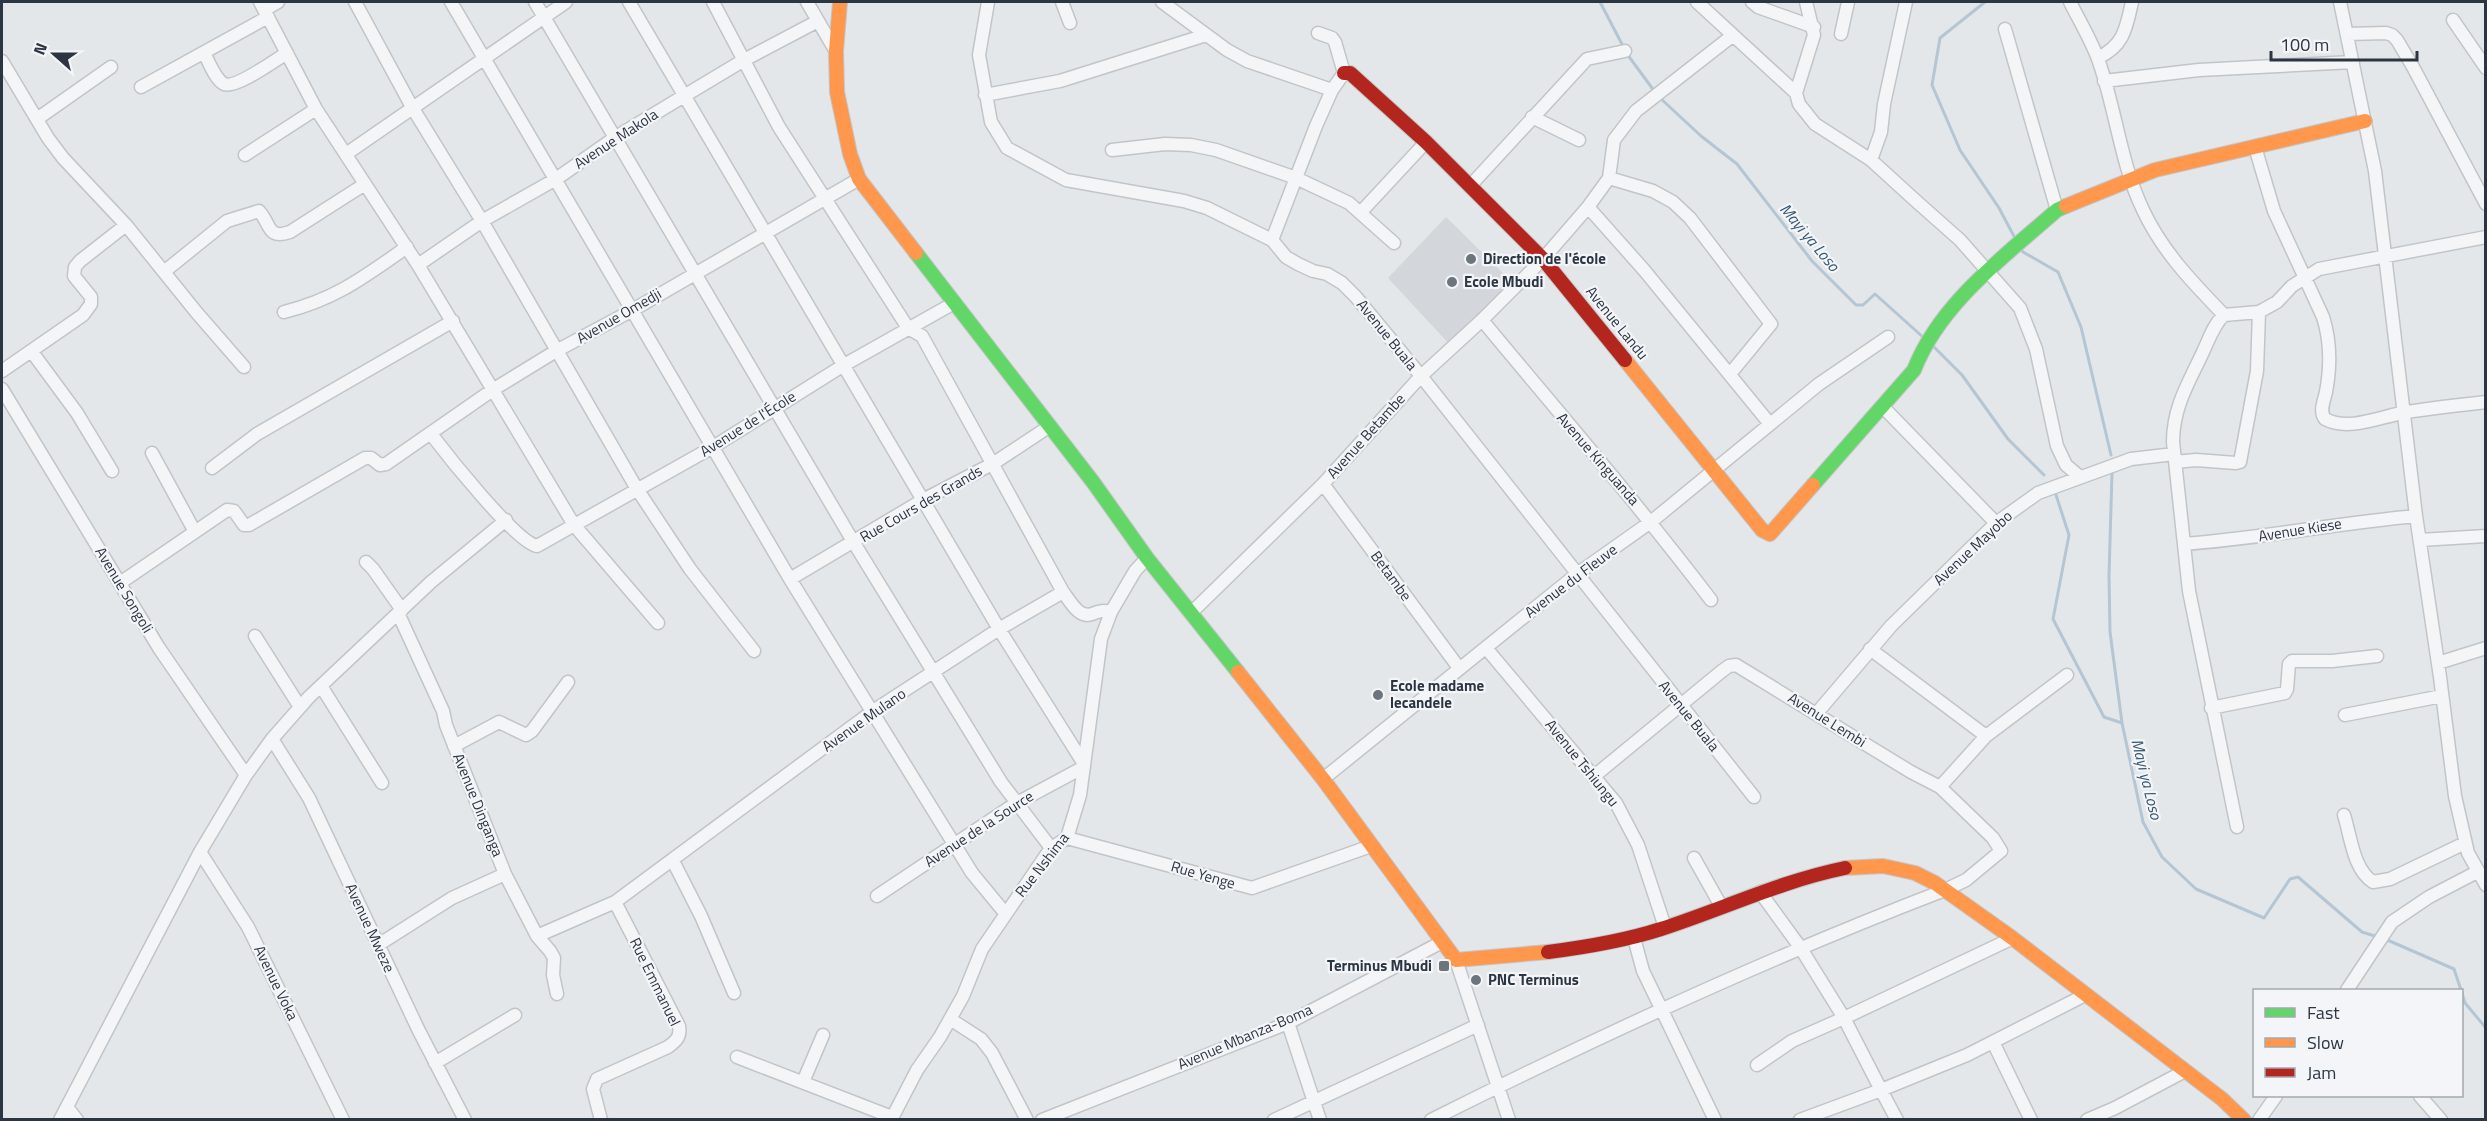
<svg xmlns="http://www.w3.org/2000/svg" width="2487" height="1121" font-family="'Titillium Web',sans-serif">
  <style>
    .built { fill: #d3d7dc }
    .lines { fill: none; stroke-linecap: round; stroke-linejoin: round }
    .stream { stroke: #b4c5d3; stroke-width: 3 }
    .street-casing { stroke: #c2c5c7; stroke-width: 15 }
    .fast-casing { stroke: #c2c5c7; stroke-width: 16 }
    .slow-casing { stroke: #c2c5c7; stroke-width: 16 }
    .jam-casing { stroke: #c2c5c7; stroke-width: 16 }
    .street { stroke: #f4f5f6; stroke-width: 12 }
    .fast { stroke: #63d668; stroke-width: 14 }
    .slow { stroke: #ff974d; stroke-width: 14 }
    .jam { stroke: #b3261e; stroke-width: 14 }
    .poi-dot { fill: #6c747c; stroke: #f3f5f8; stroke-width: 2 }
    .labels { text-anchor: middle; stroke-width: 4.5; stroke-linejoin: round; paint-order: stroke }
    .street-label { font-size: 15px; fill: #2c3642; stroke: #f3f5f8 }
    .poi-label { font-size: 15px; font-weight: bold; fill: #2c3642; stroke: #f3f5f8; text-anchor: start }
    .water-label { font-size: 16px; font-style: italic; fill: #375874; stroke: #f3f5f8 }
  </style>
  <rect width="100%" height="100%" fill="#e4e7e9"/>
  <path class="built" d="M1446,217l70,69 -64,61 -64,-69z"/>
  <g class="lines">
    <path class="stream" d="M1600,2l24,46
      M1985,2l-45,36 -8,47 28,65 39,58 17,32
      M1627,54l28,38
      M1659,97l42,39 36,28 75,97 44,44h7l12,-11 49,44
      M2021,249l2,3 35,20 23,55 30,128
      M1931,344l31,31 46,64 36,36
      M2112,472l-3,104 1,56 12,91
      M2056,495l13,40 -16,84 51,98 18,6 21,99 19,35 34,32 68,29 26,-39 8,-2 64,55 16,5
      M2385,939l69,30 7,21
      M2462,993l3,10 21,25"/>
    <defs>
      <path id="street" d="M260,2l56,107 102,156 156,260 84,98
        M355,2l57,105 70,114 155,268 53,80 64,82
        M451,2l339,577 182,294 33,40
        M535,2l319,541 147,239 50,66
        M629,2l370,627 85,135
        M713,2l66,125 129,201 14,8 141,256c7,9 16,27 29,22 8,-3 11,-4 19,-2
        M807,2l28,48
        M988,2l-9,53 12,67 16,26 59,32 118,21 23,7 65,32 14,17 12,7 15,7 14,3 15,9 14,14 65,79 333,421
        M1062,2l8,21
        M1162,2l65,48 20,11 85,29
        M1697,2l99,91 3,11 16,20 56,36 45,41 44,39 60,68 16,41 21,97 9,19 14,12
        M1752,2l6,5 56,20
        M2070,2c9,18 21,38 28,57 18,50 22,103 45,151 19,41 50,73 81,105
        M2340,2l35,169 41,345 24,161 15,119 13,57 18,32
        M264,10l14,-8
        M2453,20l33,48
        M2005,29l52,181
        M1841,34l7,-32
        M2347,34l39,-1 6,2 5,5 16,27 73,137
        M204,53c5,9 11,26 20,31 12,5 51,-24 63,-31
        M2098,58c26,-13 28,-29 34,-56
        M2,61l46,77 15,20 63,67 71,88 47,54
        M2104,81l95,-11 154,-8
        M141,87l127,-70
        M1796,93l18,-58 -8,-33
        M985,95l75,-14 146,-46
        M1532,117l47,23
        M37,119l74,-52
        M2255,147l19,64 49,106c8,25 8,48 3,75 -2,9 -7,19 -1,27 24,13 57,-3 82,-7 26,-4 52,-7 79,-10
        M1112,150l53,-6 26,1 25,5 80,28 53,25 45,40
        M346,154l220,-152
        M245,155l71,-46
        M1871,160l10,-28 3,-28 22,-102
        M1609,178l44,13 20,11 17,16 81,106 -41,50
        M1470,186l117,-127 38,-8
        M1588,207l56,63 126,154
        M1361,212l65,-70
        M1272,240l44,-114 16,-36 12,-17 -9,-31 -3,-4 -14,-5
        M418,265l64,-44 74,-42 60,-42 68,-41 60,-36 74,-39
        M165,271l62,-50 32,-10c12,13 8,29 31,21l75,-48
        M284,312c52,-13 80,-35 123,-65
        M1482,320c77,93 156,184 229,280
        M32,352l45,61 35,58
        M2,371l81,-56 8,-11v-7l-17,-21 1,-9 5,-6 46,-36
        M2,389l157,259 87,127
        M1883,407l113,116
        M431,434c16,21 85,108 106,112l176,-99 131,-82 110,-62
        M152,453l43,79
        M2175,462l21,-2 40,3 4,-1 17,-91 2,-59
        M212,468l45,-34 196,-113
        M1323,484l136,184
        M2420,540l66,-4
        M2184,544c78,-6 155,-21 232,-28
        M366,562l7,7 29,41
        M790,579l133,-79 71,-37 56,-37
        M120,583l107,-73 7,1 10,14h5l116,-67h6l9,7 6,-1 108,-75 62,-38 75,-40 228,-132
        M398,613l45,98 3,14 59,149 32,62 13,15 4,7 -1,17 4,19
        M1191,613l132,-129 98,-108 61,-56 61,-61 45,-52 21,-29 5,-38 22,-29 96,-75
        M255,636l45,71
        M1486,648l130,155 22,42 27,82
        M1870,649l116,87
        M2438,663l48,-15
        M321,686l61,97
        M2211,708l74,-15 2,-4 2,-25 3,-3h40l45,-5
        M1816,714l75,-88 105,-103 42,-30 93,-34 43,-5
        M2345,715l97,-19
        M272,739l37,59 109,231 47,91
        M454,746l45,-24 27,13 6,-4 36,-49
        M1323,779l254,-205 75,-53 167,-137 69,-47
        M1940,787l46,-51 81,-61
        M2344,815c7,22 9,54 29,67l17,-3 75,-36
        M2237,827l-48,-236 -16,-149c0,-35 16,-60 30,-90 6,-13 11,-28 21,-37l35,-3 18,-10 15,-16 27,-17 167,-32
        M1067,838l185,50 119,-42
        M200,852l48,75 95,193
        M1694,858l27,48
        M673,861l28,55 33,77
        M1760,892l40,55 44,71 169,-80
        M877,896l138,-92 69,-37
        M537,936l78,-34
        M1634,938l9,33 72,149
        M378,945l74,-47 53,-24
        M1456,960l53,160
        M2347,990l45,-68 37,-25 48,-25
        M950,1019l31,20 11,14 35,67
        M1288,1023l32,97
        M1993,1042l38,78
        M737,1057l155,60
        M435,1063l80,-48
        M1757,1065l35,-24 52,-23 37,72 -81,30
        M803,1082l20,-47
        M2420,1096l21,24
        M67,1107l10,13
        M60,1120l140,-268 46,-77 26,-36 37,-42 122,-115 75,-62
        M601,1120l-8,-31 4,-10 71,-32c8,-6 13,-10 11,-21l-64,-124 258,-191 126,-82 64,-37
        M891,1120l26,-50 23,-33 23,-41 19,-47 69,-101 16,-10 13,-43 21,-156 10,-27 24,-41 12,-13
        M1042,1120l246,-97 154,-81
        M1274,1120l204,-95
        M1431,1120c168,-84 339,-163 514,-230l21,-10 35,-29 -8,-13 -53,-51 -29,-15 -175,-107 -7,1 -7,5 -129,106
        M1897,1120l-16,-30 86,-35 118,-60
        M2087,1120l28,-12 68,-36
        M2259,1120l17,-24"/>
      <path id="fast" d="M916,253l177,229 54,76 91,114
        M1813,485l101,-115c26,-67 91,-114 143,-160l9,-4"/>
      <path id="slow" d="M840,2l-4,49 1,41 13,62 9,25 57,74
        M2066,206l89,-36 210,-49
        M1625,360l137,170 8,4 43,-49
        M1238,672l85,107 133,181 92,-8
        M1845,868l38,-2 32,7 20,10 76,54 211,162 22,21"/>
      <path id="jam" d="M1344,73h6l76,69 117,117 82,101
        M1548,952c39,-5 76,-11 113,-23 62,-20 120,-48 184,-61"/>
    </defs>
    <use href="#street" class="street-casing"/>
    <use href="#fast" class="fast-casing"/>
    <use href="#slow" class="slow-casing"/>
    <use href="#jam" class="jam-casing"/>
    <use href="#street" class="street"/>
    <use href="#fast" class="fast"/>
    <use href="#slow" class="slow"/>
    <use href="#jam" class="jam"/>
  </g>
  <g class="poi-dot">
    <circle cx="1471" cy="259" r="6"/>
    <circle cx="1452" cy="282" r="6"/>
    <circle cx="1378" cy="695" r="6"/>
    <rect x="1438" y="960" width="12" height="12" rx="3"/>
    <circle cx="1476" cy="980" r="6"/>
  </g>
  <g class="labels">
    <g class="street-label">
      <text transform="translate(616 139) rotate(-33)" y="5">Avenue Makola</text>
      <text transform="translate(619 316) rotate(-30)" y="5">Avenue Omedji</text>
      <text transform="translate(1617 323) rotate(51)" y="5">Avenue Landu</text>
      <text transform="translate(1387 335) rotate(51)" y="5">Avenue Buala</text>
      <text transform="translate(748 424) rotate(-32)" y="5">Avenue de l'École</text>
      <text transform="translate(1366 436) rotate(-48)" y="5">Avenue Betambe</text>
      <text transform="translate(1598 459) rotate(49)" y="5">Avenue Kinguanda</text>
      <text transform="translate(921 504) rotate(-30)" y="5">Rue Cours des Grands</text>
      <text transform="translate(2300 530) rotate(-9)" y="5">Avenue Kiese</text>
      <text transform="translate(1973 548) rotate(-43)" y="5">Avenue Mayobo</text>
      <text transform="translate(1391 576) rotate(54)" y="5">Betambe</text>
      <text transform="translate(1571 581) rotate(-37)" y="5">Avenue du Fleuve</text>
      <text transform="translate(124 590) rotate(59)" y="5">Avenue Songoli</text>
      <text transform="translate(1689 716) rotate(51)" y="5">Avenue Buala</text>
      <text transform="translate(864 720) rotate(-35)" y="5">Avenue Mulano</text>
      <text transform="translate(1827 720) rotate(32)" y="5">Avenue Lembi</text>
      <text transform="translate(1582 763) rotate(51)" y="5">Avenue Tshiungu</text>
      <text transform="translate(478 805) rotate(68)" y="5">Avenue Dinganga</text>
      <text transform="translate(979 829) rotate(-33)" y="5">Avenue de la Source</text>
      <text transform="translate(1042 865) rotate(-52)" y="5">Rue Nshima</text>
      <text transform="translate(1203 875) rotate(16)" y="5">Rue Yenge</text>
      <text transform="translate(370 928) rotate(65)" y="5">Avenue Mweze</text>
      <text transform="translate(655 982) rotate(64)" y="5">Rue Emmanuel</text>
      <text transform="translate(276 983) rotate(64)" y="5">Avenue Voka</text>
      <text transform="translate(1245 1037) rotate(-23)" y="5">Avenue Mbanza-Boma</text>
    </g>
    <g class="poi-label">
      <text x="1483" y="264">Direction de l'école</text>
      <text x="1464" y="287">Ecole Mbudi</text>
      <text x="1390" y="691">Ecole madame<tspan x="1390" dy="17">lecandele</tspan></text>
      <text x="1432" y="971" text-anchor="end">Terminus Mbudi</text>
      <text x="1488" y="985">PNC Terminus</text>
    </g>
    <g class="water-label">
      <text transform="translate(1810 237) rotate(50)" y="6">Mayi ya Loso</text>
      <text transform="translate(2147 779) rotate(76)" y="6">Mayi ya Loso</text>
    </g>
  </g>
  <rect width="2487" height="1121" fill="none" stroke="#2c3642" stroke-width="6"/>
  <rect x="2253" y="989" width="210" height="108" fill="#f3f5f8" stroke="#a3a9af" stroke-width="1.5"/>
  <rect x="2265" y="1008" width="30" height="9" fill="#63d668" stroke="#a3a9af" stroke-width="1.5"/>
  <text x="2307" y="1019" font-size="18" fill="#2c3642">Fast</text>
  <rect x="2265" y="1038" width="30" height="9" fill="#ff974d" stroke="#a3a9af" stroke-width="1.5"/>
  <text x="2307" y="1049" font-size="18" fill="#2c3642">Slow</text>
  <rect x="2265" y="1068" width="30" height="9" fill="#b3261e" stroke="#a3a9af" stroke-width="1.5"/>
  <text x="2307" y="1079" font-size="18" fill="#2c3642">Jam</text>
  <g transform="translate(54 54) rotate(291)" stroke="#f3f5f8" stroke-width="4.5" paint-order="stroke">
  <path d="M0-4.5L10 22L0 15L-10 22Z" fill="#2c3642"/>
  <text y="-9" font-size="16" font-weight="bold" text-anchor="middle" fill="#2c3642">N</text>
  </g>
  <path d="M2271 51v9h146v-9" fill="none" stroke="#2c3642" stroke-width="3"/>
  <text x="2280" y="51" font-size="18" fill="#2c3642" stroke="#f3f5f8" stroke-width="4.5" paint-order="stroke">100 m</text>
</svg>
